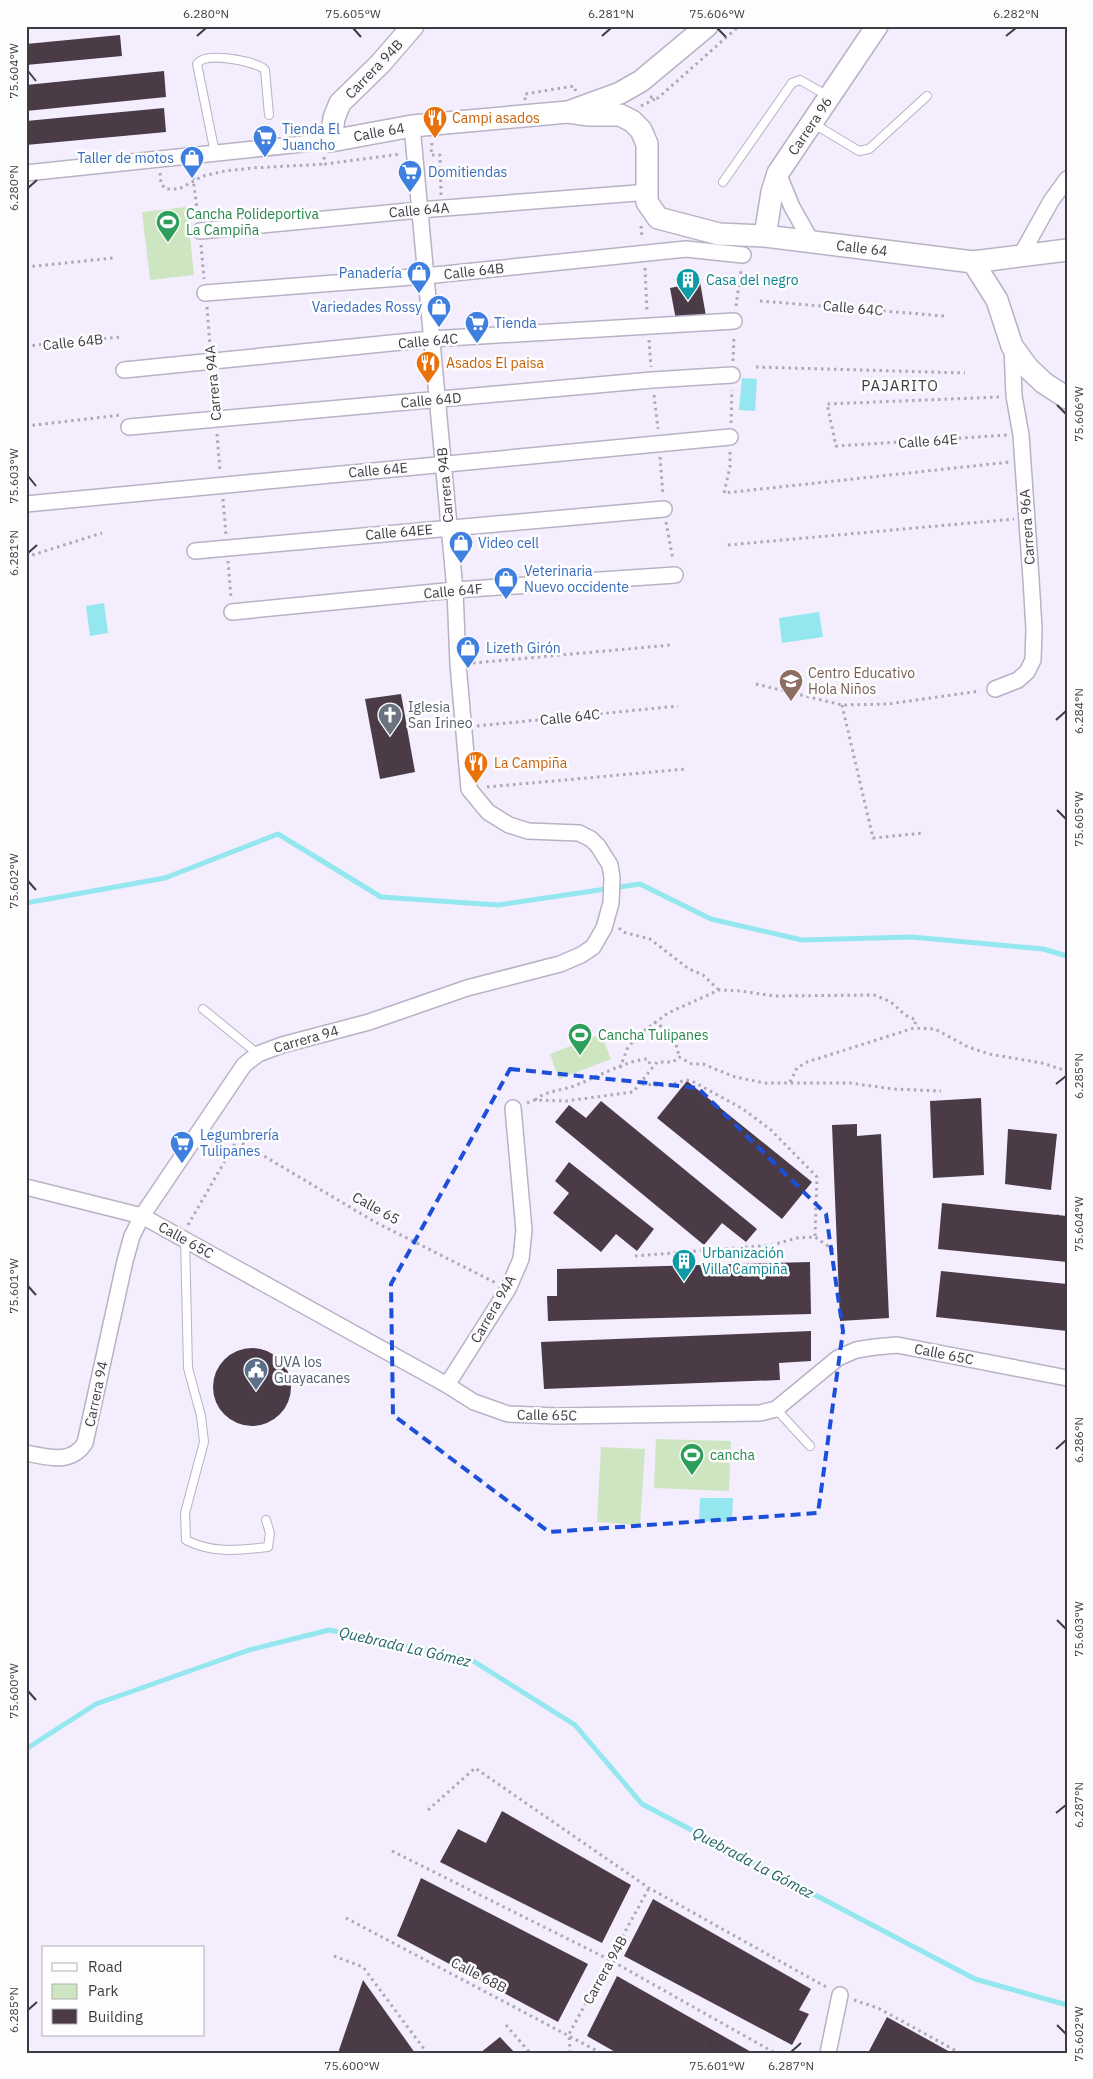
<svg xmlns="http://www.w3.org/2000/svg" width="1093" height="2079" font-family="'IBM Plex Sans',sans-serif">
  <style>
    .green { fill: #cde6c1 }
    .water { fill: #94e7ef }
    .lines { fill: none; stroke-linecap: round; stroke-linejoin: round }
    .stream { stroke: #94e7ef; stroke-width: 5 }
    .building { fill: #4b3b47 }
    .lane-casing { stroke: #b9b1c5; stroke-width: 10 }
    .street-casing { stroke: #b9b1c5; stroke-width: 18 }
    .secondary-casing { stroke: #b9b1c5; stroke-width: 24 }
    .path { stroke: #aca8b5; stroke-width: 3; stroke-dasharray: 2.5 4; stroke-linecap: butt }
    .lane { stroke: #fff; stroke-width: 8 }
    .street { stroke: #fff; stroke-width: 15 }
    .secondary { stroke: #fff; stroke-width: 21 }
    .marked { fill: none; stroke: #1d4ed8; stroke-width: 4; stroke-dasharray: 10 6; stroke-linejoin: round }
    .ticks { fill: none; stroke: #3e3b43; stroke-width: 2 }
    .labels { text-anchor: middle; stroke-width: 5; stroke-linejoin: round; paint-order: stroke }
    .street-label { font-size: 14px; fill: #3e3b43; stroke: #fdfdfd }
    .food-label { font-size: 14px; fill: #c56008; stroke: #fdfdfd; text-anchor: start }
    .shop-label { font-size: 14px; fill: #366cbe; stroke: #fdfdfd; text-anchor: start }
    .leisure-label { font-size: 14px; fill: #27864d; stroke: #fdfdfd; text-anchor: start }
    .culture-label { font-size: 14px; fill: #0d838f; stroke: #fdfdfd; text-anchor: start }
    .education-label { font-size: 14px; fill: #785e54; stroke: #fdfdfd; text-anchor: start }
    .worship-label { font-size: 14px; fill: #5b616d; stroke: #fdfdfd; text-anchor: start }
    .service-label { font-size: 14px; fill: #4e5e75; stroke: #fdfdfd; text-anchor: start }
    .neighbourhood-label { font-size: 15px; letter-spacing: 1px; fill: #3e3b43; stroke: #fdfdfd }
    .water-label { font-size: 15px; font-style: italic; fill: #1f6369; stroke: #fdfdfd }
    .neatline { fill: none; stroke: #3e3b43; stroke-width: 2 }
    .ticks-label { font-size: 12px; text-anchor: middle; fill: #3e3b43 }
  </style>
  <rect width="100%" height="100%" fill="#f3edfe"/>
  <path class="green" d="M187,207l7,68 -44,5 -8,-68z
    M601,1034l10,25 -52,20 -9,-25z
    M656,1439l75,2 -2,50 -75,-3z
    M601,1447l44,2 -5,76 -43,-3z"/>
  <path class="water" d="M742,378l15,1 -2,32 -16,-1z
    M104,603l4,30 -18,3 -4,-30z
    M819,612l4,25 -41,6 -3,-25z
    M700,1498h33l-1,24 -33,-1z"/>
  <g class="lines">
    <path class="stream" d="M26,903l139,-25 113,-44 103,63 117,8 142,-21 71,35 91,21 110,-3 131,12 24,7
      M26,1749l70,-45 153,-54 80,-20 141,29 105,66 67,79 333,175 92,26"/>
  </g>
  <path class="building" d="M120,35l2,21 -96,9v-21z
    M164,71l2,26 -140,14v-26z
    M164,108l2,24 -140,13v-24z
    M700,282l6,34 -30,4 -6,-32z
    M401,694l14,78 -35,7 -15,-80z
    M687,1081l125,101 -30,37 -125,-101z
    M981,1098l3,77 -51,3 -3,-77z
    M601,1101l156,128 -11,13 -24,-19 -18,22 -149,-123 14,-17 17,13z
    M857,1124v12l24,-2 8,184 -49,3 -8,-196z
    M1008,1129l49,5 -6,56 -46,-6z
    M569,1162l85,67 -17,22 -21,-17 -15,18 -48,-39 16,-20 -14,-12z
    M942,1203l125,13v46l-129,-13z
    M810,1262l1,52 -263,7 -1,-25h10v-27z
    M941,1271l126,13v47l-131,-14z
    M811,1331v30l-32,2 1,17 -236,9 -3,-47z
    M213 1387a39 39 0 1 1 78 0a39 39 0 1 1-78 0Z
    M502,1811l129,74 -29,58 -162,-81 18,-33 28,14z
    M421,1878l167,86 -30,58 -161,-86z
    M653,1899l158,90 -12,21 10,4 -17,31 -168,-89z
    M617,1976l136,77h-136l-30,-17z
    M363,1980l52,73h-77z
    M887,2017l65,36h-84z
    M500,2037l15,16h-35z"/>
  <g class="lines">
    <defs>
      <path id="lane" d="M814,124l45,27 10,-2 58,-53
        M215,153l-18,-89c8,-13 54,-3 66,4l2,2 4,45
        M723,182l69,-99 8,-3 28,16
        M203,1009l55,45
        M185,1239l3,129 13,48 3,26 -19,71 1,27c27,14 54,10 82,7l2,-14 -4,-13
        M776,1409l34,37"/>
      <path id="street" d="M26,173l305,-32
        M778,173l14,34 19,34
        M200,231l219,-21 218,-17
        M1021,255l30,-54 16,-22
        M205,293l220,-17 261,-27 57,6
        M124,370l307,-31 303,-18
        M129,427l523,-47 80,-5
        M26,504l704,-67
        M195,551l469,-42
        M232,612l223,-22 220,-15
        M995,689l23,-9 9,-8 6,-12 1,-31 -3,-50 -10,-144 -7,-39 -2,-49
        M26,1187l116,29 305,169 27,17 34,12 49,2 203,-3 16,-4 62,-51 18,-8 19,-3 22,-2 170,33
        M447,1385l61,-96 13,-30 3,-29 -11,-122
        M26,1453c22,4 45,12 59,-10l40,-182 7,-25 10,-20 102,-151 14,-11 24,-9 87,-23 98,-34 93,-24 21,-9 12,-8 11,-19 7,-25 1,-25 -2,-13 -12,-19 -7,-7 -12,-6 -51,-2 -19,-6 -21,-13 -19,-23 -11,-125 -3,-74 -43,-464
        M828,2053l12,-58"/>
      <path id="secondary" d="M413,26l-33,38 -40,39 -6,15 -3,23 81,-15 156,-14 52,-19 21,-12 66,-55
        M568,112l21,3h31l12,6 9,9 6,14v58l11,16 61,16 46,2 208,26 94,-12
        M765,236l7,-44 6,-19 99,-147
        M973,262l24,38 15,46 16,22 16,15 23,15"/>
    </defs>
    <use href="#lane" class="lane-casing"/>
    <use href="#street" class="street-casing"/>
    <use href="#secondary" class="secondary-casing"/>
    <path class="path" d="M650,97l8,1 81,-72
      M525,100v-6l49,-8 2,6
      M641,106l14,-7
      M432,143l-1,12h9l1,40
      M324,157l1,7 76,-10
      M192,171l6,45
      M160,173l1,11 5,5h13l24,-13 22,-5 27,-3 73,-4
      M641,226l1,13
      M201,245l3,34
      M26,267l87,-9
      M645,268l2,44
      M760,301l185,15
      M736,306l5,-36
      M207,307l3,39
      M649,340l2,27
      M26,346l95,-9
      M733,361l1,-26
      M756,367l209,6
      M212,375l3,31
      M654,395l4,34
      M999,397l-172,7 9,42 172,-11
      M731,423l1,-33
      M26,426l94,-11
      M217,434l3,37
      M730,452v15l-6,26 286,-31
      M660,457l3,39
      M223,499l3,36
      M666,522l7,38
      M728,545l286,-26
      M26,557l76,-24
      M228,561l3,37
      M473,663l198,-18
      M756,684l86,21 46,-1 92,-13
      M842,705l31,133 51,-5
      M477,726l201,-20
      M487,787l199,-18
      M619,928l4,4 27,7 39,30 14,6 16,15
      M654,1022c16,9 22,17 25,35
      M620,1068l7,-19 10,-13 31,-23 51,-23 21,1 35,5 99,-1 17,7 14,13 11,5 -2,8
      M790,1082l7,-14 10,-6 107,-34 21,1 33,18 21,7 53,9 25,8
      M642,1084l24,2 20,-6 6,1 51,28 28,21 46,47 -2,60
      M535,1100c10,-9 24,-9 36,-13 23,-8 55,-27 77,-28l3,8
      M527,1103l8,-3 31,1 67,-9 24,-30h16l6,-5 13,7h11l32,13 30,6h85l43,6 48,2
      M188,1225l49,-85 138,82 121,61
      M635,1256l137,-11 25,-7 18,-1 20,14
      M428,1810l47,-42 174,120 179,100
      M392,1851l218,109 165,93
      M346,1918l255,135
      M334,1956l29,11 64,86
      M854,2000l24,8 82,45
      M506,2025l24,28
      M570,2053l-1,-19 80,-146"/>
    <use href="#lane" class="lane"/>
    <use href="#street" class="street"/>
    <use href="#secondary" class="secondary"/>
  </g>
  <path class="marked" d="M510,1069l188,19 128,126 17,117 -25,182 -269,19 -156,-117 -2,-131z"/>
  <path class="ticks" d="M353,28l8,9M717,28l9,9M197,36l9,-8M602,36l9,-8M1006,36l10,-8M28,71l8,10M28,188l9,-8M1057,405l9,9M28,476l8,10M28,553l9,-8M1056,720l10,-9M1057,810l9,9M28,881l8,9M1056,1084l10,-8M1057,1215l9,9M28,1286l8,9M1056,1449l10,-9M1057,1620l9,9M28,1691l8,9M1056,1813l10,-8M28,2010l9,-8M1057,2025l9,9M344,2042l8,10M708,2042l9,10M791,2052l10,-9"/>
  <defs>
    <symbol id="restaurant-pin" viewBox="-11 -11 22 30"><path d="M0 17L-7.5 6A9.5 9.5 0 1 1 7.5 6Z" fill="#e8710a" stroke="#fdfdfd"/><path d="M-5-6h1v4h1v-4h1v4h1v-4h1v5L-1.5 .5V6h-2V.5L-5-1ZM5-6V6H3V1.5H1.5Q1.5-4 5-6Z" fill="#fff"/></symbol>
    <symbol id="supermarket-pin" viewBox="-11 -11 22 30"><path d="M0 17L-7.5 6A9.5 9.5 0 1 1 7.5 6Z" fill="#3f7fe0" stroke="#fdfdfd"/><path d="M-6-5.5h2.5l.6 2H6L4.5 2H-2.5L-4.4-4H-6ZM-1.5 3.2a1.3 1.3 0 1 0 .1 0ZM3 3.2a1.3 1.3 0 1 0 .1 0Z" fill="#fff"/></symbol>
    <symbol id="shop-pin" viewBox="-11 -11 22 30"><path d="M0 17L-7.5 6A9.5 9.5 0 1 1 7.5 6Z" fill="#3f7fe0" stroke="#fdfdfd"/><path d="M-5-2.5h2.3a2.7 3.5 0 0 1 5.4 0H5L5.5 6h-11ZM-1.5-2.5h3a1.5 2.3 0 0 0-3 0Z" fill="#fff"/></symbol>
    <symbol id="stadium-pin" viewBox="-11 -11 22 30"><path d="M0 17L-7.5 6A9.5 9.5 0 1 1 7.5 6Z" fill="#2e9e5b" stroke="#fdfdfd"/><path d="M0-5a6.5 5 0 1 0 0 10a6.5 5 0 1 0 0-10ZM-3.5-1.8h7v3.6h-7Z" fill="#fff"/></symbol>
    <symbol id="building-pin" viewBox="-11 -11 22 30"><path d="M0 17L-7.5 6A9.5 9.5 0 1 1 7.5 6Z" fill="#0f9aa8" stroke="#fdfdfd"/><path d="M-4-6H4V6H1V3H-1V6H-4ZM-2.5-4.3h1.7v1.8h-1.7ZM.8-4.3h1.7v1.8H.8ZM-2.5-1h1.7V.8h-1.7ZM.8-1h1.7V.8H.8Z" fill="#fff"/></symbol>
    <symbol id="school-pin" viewBox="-11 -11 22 30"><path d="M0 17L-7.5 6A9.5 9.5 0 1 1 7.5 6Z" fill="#8d6e63" stroke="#fdfdfd"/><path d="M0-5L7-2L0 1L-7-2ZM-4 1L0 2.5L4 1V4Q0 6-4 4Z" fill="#fff"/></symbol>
    <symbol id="church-pin" viewBox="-11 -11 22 30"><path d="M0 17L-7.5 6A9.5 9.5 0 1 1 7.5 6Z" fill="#6b7280" stroke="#fdfdfd"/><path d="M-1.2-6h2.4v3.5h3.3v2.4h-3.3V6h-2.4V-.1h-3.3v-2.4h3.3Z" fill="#fff"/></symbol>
    <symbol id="civic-pin" viewBox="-11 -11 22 30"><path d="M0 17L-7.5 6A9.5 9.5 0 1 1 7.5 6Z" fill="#5c6f8a" stroke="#fdfdfd"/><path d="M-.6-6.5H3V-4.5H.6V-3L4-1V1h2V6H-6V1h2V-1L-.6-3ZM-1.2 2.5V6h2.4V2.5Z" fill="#fff"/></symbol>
  </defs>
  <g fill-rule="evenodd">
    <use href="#restaurant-pin" x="421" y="104" width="28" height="38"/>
    <use href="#supermarket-pin" x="251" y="123" width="28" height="38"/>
    <use href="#shop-pin" x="178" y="144" width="28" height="38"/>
    <use href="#supermarket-pin" x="396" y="158" width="28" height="38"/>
    <use href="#stadium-pin" x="154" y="208" width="28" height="38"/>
    <use href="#shop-pin" x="405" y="259" width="28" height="38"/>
    <use href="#building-pin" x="674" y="266" width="28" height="38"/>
    <use href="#shop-pin" x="425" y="293" width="28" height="38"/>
    <use href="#supermarket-pin" x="463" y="309" width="28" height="38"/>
    <use href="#restaurant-pin" x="414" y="349" width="28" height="38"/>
    <use href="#shop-pin" x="447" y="529" width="28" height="38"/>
    <use href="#shop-pin" x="492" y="565" width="28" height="38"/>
    <use href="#shop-pin" x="454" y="634" width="28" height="38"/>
    <use href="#school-pin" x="777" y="667" width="28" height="38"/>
    <use href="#church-pin" x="376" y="701" width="28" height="38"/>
    <use href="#restaurant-pin" x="462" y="749" width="28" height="38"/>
    <use href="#stadium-pin" x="566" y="1021" width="28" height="38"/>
    <use href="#supermarket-pin" x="168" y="1129" width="28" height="38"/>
    <use href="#building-pin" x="670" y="1247" width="28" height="38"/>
    <use href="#civic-pin" x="242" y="1356" width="28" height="38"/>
    <use href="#stadium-pin" x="678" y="1441" width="28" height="38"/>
  </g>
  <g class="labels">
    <g class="street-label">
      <text transform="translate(374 69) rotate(-46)" y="5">Carrera 94B</text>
      <text transform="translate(810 126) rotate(-56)" y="5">Carrera 96</text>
      <text transform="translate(379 132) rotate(-10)" y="5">Calle 64</text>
      <text transform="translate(419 210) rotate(-5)" y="5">Calle 64A</text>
      <text transform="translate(862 248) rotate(7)" y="5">Calle 64</text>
      <text transform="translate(474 271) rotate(-6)" y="5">Calle 64B</text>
      <text transform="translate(853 308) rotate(5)" y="5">Calle 64C</text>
      <text transform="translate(428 341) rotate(-5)" y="5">Calle 64C</text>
      <text transform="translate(73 342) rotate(-6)" y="5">Calle 64B</text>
      <text transform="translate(213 383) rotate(-95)" y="5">Carrera 94A</text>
      <text transform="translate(431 400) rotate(-5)" y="5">Calle 64D</text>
      <text transform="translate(928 441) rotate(-4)" y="5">Calle 64E</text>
      <text transform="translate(378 470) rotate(-5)" y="5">Calle 64E</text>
      <text transform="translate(445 485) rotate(-95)" y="5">Carrera 94B</text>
      <text transform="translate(1027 527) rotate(-94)" y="5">Carrera 96A</text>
      <text transform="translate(399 532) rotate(-5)" y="5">Calle 64EE</text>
      <text transform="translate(453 591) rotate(-5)" y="5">Calle 64F</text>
      <text transform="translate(570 717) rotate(-6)" y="5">Calle 64C</text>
      <text transform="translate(306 1039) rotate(-16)" y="5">Carrera 94</text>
      <text transform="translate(376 1208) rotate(29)" y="5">Calle 65</text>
      <text transform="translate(186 1240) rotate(29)" y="5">Calle 65C</text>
      <text transform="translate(493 1309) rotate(-60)" y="5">Carrera 94A</text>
      <text transform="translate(944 1354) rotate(11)" y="5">Calle 65C</text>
      <text transform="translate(96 1394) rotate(-78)" y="5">Carrera 94</text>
      <text transform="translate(547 1415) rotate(1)" y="5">Calle 65C</text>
      <text transform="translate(605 1970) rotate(-61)" y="5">Carrera 94B</text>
      <text transform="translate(479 1975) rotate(27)" y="5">Calle 68B</text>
    </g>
    <g class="food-label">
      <text x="452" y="123">Campi asados</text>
      <text x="446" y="368">Asados El paisa</text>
      <text x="494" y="768">La Campiña</text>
    </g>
    <g class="shop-label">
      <text x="282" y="134">Tienda El<tspan x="282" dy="16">Juancho</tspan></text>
      <text x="174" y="163" text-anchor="end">Taller de motos</text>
      <text x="428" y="177">Domitiendas</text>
      <text x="402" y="278" text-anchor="end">Panadería</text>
      <text x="422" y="312" text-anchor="end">Variedades Rossy</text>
      <text x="494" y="328">Tienda</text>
      <text x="478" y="548">Video cell</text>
      <text x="524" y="576">Veterinaria<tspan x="524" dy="16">Nuevo occidente</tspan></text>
      <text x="486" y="653">Lizeth Girón</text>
      <text x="200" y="1140">Legumbrería<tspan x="200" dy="16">Tulipanes</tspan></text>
    </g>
    <g class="leisure-label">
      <text x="186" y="219">Cancha Polideportiva<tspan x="186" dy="16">La Campiña</tspan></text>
      <text x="598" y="1040">Cancha Tulipanes</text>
      <text x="710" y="1460">cancha</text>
    </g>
    <g class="culture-label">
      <text x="706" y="285">Casa del negro</text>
      <text x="702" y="1258">Urbanización<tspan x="702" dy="16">Villa Campiña</tspan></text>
    </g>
    <g class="education-label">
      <text x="808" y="678">Centro Educativo<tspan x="808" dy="16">Hola Niños</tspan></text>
    </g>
    <g class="worship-label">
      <text x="408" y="712">Iglesia<tspan x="408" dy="16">San Irineo</tspan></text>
    </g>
    <g class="service-label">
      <text x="274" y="1367">UVA los<tspan x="274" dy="16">Guayacanes</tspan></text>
    </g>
    <g class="neighbourhood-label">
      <text x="900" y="391">PAJARITO</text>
    </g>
    <g class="water-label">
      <text transform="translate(405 1647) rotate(13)" y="5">Quebrada La Gómez</text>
      <text transform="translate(753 1863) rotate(28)" y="5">Quebrada La Gómez</text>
    </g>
  </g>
  <rect width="1093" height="2079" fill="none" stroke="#fdfdfd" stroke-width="55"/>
  <rect x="42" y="1946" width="162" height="90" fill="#fdfdfd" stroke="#b1afb3"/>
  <rect x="52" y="1963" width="25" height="8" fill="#ffffff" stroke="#b1afb3"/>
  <text x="88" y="1972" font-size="15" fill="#3e3b43">Road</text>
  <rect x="52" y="1984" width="25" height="15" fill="#cde6c1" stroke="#b1afb3"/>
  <text x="88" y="1996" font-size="15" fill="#3e3b43">Park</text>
  <rect x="52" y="2009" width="25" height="15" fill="#4b3b47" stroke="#b1afb3"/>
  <text x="88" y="2022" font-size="15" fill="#3e3b43">Building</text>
  <rect x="28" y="28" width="1038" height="2024" class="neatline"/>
  <g class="ticks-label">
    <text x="206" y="18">6.280°N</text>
    <text x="353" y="18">75.605°W</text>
    <text x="611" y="18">6.281°N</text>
    <text x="717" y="18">75.606°W</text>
    <text x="1016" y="18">6.282°N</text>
    <text transform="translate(14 71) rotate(-90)" y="4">75.604°W</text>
    <text transform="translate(14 188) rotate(-90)" y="4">6.280°N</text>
    <text transform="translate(1079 414) rotate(-90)" y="4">75.606°W</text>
    <text transform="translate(14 476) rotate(-90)" y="4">75.603°W</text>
    <text transform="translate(14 553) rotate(-90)" y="4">6.281°N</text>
    <text transform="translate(1079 711) rotate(-90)" y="4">6.284°N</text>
    <text transform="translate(1079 819) rotate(-90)" y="4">75.605°W</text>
    <text transform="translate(14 881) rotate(-90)" y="4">75.602°W</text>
    <text transform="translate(1079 1076) rotate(-90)" y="4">6.285°N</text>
    <text transform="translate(1079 1224) rotate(-90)" y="4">75.604°W</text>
    <text transform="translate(14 1286) rotate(-90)" y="4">75.601°W</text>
    <text transform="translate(1079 1440) rotate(-90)" y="4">6.286°N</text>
    <text transform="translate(1079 1629) rotate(-90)" y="4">75.603°W</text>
    <text transform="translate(14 1691) rotate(-90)" y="4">75.600°W</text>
    <text transform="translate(1079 1805) rotate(-90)" y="4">6.287°N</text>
    <text transform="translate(14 2010) rotate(-90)" y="4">6.285°N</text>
    <text transform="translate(1079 2034) rotate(-90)" y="4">75.602°W</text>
    <text x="352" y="2070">75.600°W</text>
    <text x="717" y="2070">75.601°W</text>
    <text x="791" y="2070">6.287°N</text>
  </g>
</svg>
